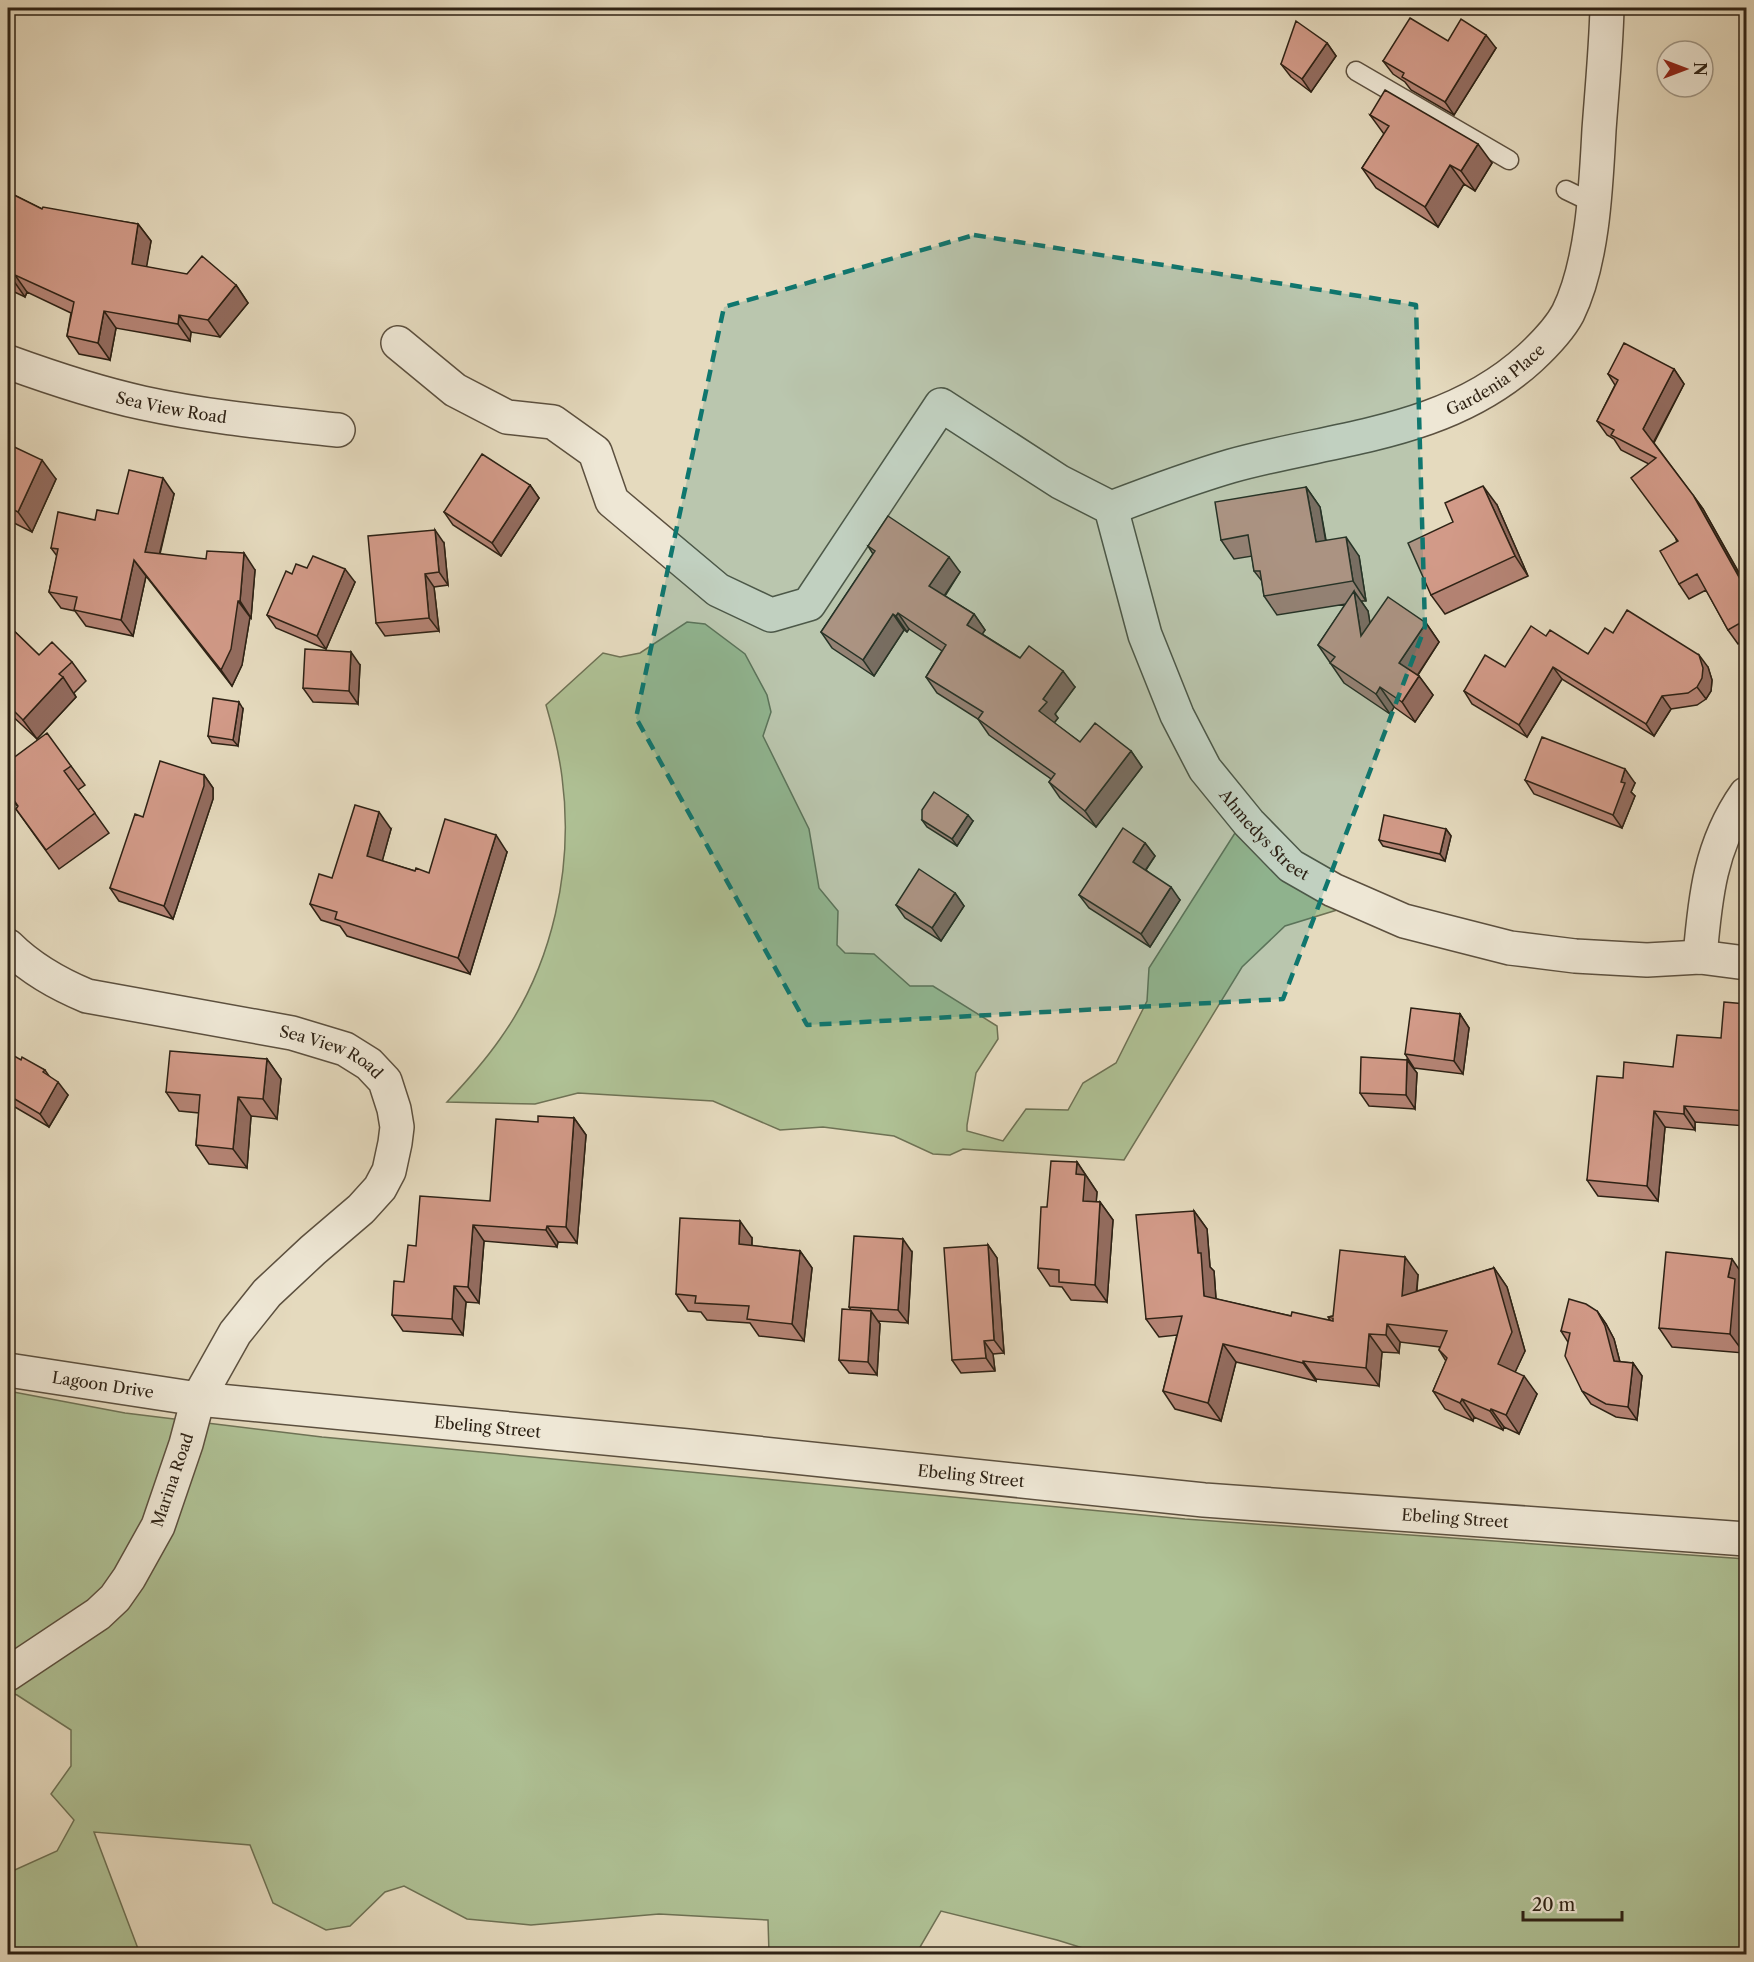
<svg xmlns="http://www.w3.org/2000/svg" width="1754" height="1962" font-family="'Libre Caslon Text',serif">
  <style>
    .green { fill: #afc195; stroke: #6e7255; stroke-width: 1.5 }
    .lines { fill: none; stroke-linecap: round; stroke-linejoin: round }
    .lane-casing { stroke: #5c503f; stroke-width: 21 }
    .street-casing { stroke: #5c503f; stroke-width: 36 }
    .lane { stroke: #eee7d5; stroke-width: 18 }
    .street { stroke: #eee7d5; stroke-width: 33 }
    .wall { fill: #b58475; stroke: #2e2215; stroke-width: 1.5 }
    .shaded-wall { fill: #936c5f; stroke: #2e2215; stroke-width: 1.5 }
    .building { fill: #d29a88; stroke: #2e2215; stroke-width: 1.5 }
    .marked { fill: #0f766e; fill-opacity: 0.2; stroke: #0f766e; stroke-width: 4.5; stroke-dasharray: 12 8; stroke-linejoin: round }
    .labels { text-anchor: middle; stroke-width: 5; stroke-linejoin: round; paint-order: stroke }
    .street-label { font-size: 16px; fill: #2e2215; stroke: #eee7d5 }
  </style>
  <rect width="100%" height="100%" fill="#e5dabe"/>
  <filter id="stains"><feTurbulence type="fractalNoise" baseFrequency=".00333" numOctaves="4"/><feColorMatrix values="0 0 0 0 .2 0 0 0 0 .09 0 0 0 0 .02 0 0 0 .5 -.17"/></filter>
  <radialGradient id="worn" r=".72"><stop offset=".6" stop-color="#630" stop-opacity="0"/><stop offset="1" stop-color="#630" stop-opacity=".3"/></radialGradient>
  <path class="green" d="M687,622l18,2 40,30 22,41 4,17 -8,24 46,93 10,59 19,23 -1,34 8,8 29,1 36,32h23l64,40 1,13 -22,34 -9,52v6l36,10 23,-32 42,1 15,-27 33,-20 31,-62 2,-33 86,-135 47,47 55,30 -52,16 -43,41 -118,193 -161,-11 -13,6 -17,-1 -39,-18 -71,-9 -43,3 -67,-29 -135,-8 -43,11 -88,-2c19,-20 37,-40 53,-63 53,-74 74,-172 62,-262 -3,-24 -9,-48 -16,-72l57,-52 17,4 20,-4z
    M8,1391l117,22 197,24 863,82 561,40v395h-644l-45,-14 -116,-29 -25,43h-147l-1,-34 -109,-6 -128,11 -64,-6 -63,-33 -19,6 -35,34 -24,4 -53,-27 -23,-58 -156,-13 46,122h-132v-81l49,-22 17,-31 -23,-26 20,-28v-36l-54,-35 -9,-3z"/>
  <g class="lines">
    <defs>
      <path id="lane" d="M1356,71l153,89
        M1566,190l27,13"/>
      <g id="street">
        <path id="s1" d="M398,343l57,47 52,27 46,5 42,30 17,49 106,89 53,25 38,-11 132,-199 119,77 51,26 34,127 32,80 28,54 44,54 42,43 42,24 71,31 106,27 65,8 72,4 53,-3 46,6"/>
        <path id="s2" d="M8,362c44,16 89,31 135,41 64,14 130,20 195,27"/>
        <path id="s3" d="M1111,508c39,-15 79,-30 120,-42 104,-29 215,-31 299,-108 14,-13 29,-28 38,-45 25,-51 28,-127 31,-183 3,-41 7,-82 8,-122"/>
        <path id="s4" d="M8,946c22,22 50,38 79,50l205,37 53,16 24,15 16,17 9,28 3,18 -2,16 -6,28 -9,17 -19,21 -48,41 -46,43 -32,40 -37,66 -12,45 -28,82 -29,52 -14,20 -17,16 -90,60"/>
        <path d="M1700,957c5,-59 10,-112 46,-163"/>
        <path id="s5" d="M8,1370l190,29 490,47 516,54 542,39"/>
      </g>
    </defs>
    <use href="#lane" class="lane-casing"/>
    <use href="#street" class="street-casing"/>
    <use href="#lane" class="lane"/>
    <use href="#street" class="street"/>
  </g>
  <path class="wall" d="M1448,41l48,7 -42,67 -43,-25 -6,-8 -12,-8 -10,-13z
    M1327,43l9,13 -25,36 -20,-15 -10,-13z
    M1370,115l122,48 -17,28 -11,-7 -26,43 -62,-39 -14,-20 22,-34z
    M8,192l34,17 96,15 13,17 -5,26 90,18 12,18 -28,34 -29,-5 -1,9 -74,-13 -6,32 -31,-6 -12,-18 4,-23 -44,-21 -2,5 -17,-8z
    M1674,369l10,15 -30,59 49,66 43,76v54l-8,5 -10,-14 -22,-40 -17,9 -10,-15 -2,-42 -28,-78 -28,-14 -7,-11 -7,-4 -10,-14 18,-36 -7,-11z
    M8,444l48,35 -24,53 -24,-12z
    M530,485l9,13 -38,58 -48,-31 -9,-13z
    M1306,487l14,20 6,33 33,16 7,45h-5l7,10 2,12h56l13,19 -21,33 15,20 -18,27 -21,-15 -4,7 -46,-31 -26,-38 28,-41 -69,11 -13,-19 -2,-15 -8,-10 -2,-15 -18,3 -13,-19z
    M174,494l-14,60 95,16 -4,48 -1,-1 -8,48 -10,21 -86,-110 -13,60 -47,-10 -11,-15 -14,-3 -12,-16 8,-36 -6,-8 67,-34z
    M1497,505l31,71 -83,38 -14,-19z
    M444,543l4,42 -14,2 5,44 -54,5 -9,-13z
    M868,546l92,26 -15,24 29,18 11,16 -3,4 38,24 55,29 -20,27 3,4 -4,5 26,19 51,9 11,16 -46,60 -36,-29 -11,-16 2,-3 -62,-44 -11,-16 -41,-26 -11,-16 16,-26 -33,-22 -2,3 -3,-2 -30,46 -42,-28 -11,-16 52,-78z
    M292,574l63,8 -29,67 -50,-21 -9,-13z
    M8,625l31,30 33,7 14,19 -12,12 2,4 -39,42 -29,-27z
    M1613,633l95,34 4,13 -1,11 -5,8 -9,6 -26,4 -17,27 -92,-57 -35,58 -55,-33 -8,-13 41,-24 41,-31 42,18z
    M360,665l-2,39 -45,-2 -10,-14z
    M243,709l-5,37 -26,-3 -4,-7z
    M8,762l63,4 14,19 -7,5 31,43 -50,36 -43,-60 2,-2 -10,-14z
    M204,775l9,13v11l-40,120 -54,-18 -9,-13 33,-71z
    M1525,780l110,3 -4,9 4,4 -13,32 -88,-34z
    M922,820l51,1 -16,25 -30,-19z
    M391,829l-9,32 33,10 14,2 78,-21 -37,122 -123,-38 -7,-10 -19,-6 -11,-16 22,-26z
    M1446,829l5,7 -6,25 -62,-15 -4,-6z
    M1145,843l10,13 -9,14 34,30 -30,47 -61,-39 -10,-13z
    M955,893l9,13 -23,35 -36,-23 -9,-13z
    M1746,1004v122l-51,-4v8l-30,-3 -7,74 -60,-5 -11,-16 36,-102 50,-11 48,-29z
    M1460,1014l9,14 -6,46 -49,-6 -9,-14z
    M8,1056l13,4 24,10 4,6 19,19 -19,32 -41,-24z
    M267,1059l14,20 -4,40 -26,-3 -4,52 -38,-4 -13,-19 3,-32 -20,-2 -13,-19z
    M1407,1060l10,13 -2,36 -46,-3 -9,-13z
    M574,1118l12,17 -9,108 -19,-1 -1,5 -73,-6 -5,62 -13,-1 -3,33 -60,-4 -11,-16 12,-33 12,-36 74,-45 48,-79z
    M1077,1162l20,30 -1,10h4l13,18 -6,82 -36,-2 -9,-13 -12,-1 -12,-18 9,-61z
    M1194,1211l13,18 3,38 4,4 2,28 75,17 39,4 -2,-3 5,-1 85,-41 -1,16 77,-23 13,19 18,64 -10,21 22,22 -18,40 -15,-7 -1,3 -29,-13 -1,4 -28,-12 -12,-18 13,-30 -7,-11 1,-3 -40,-5 -1,11 -17,-1 -3,34 -63,-7v2l-80,-19 -15,59 -46,-12 -12,-18 14,-56 -18,2 -13,-18z
    M752,1238v8l48,5 12,17 -8,73 -45,-5 -9,-13 -43,-3 -6,-8 -13,-1 -12,-17z
    M988,1245l9,13 7,95 -11,1 2,17 -34,2 -9,-13z
    M912,1252l-4,71 -30,-2 2,3 -3,51 -28,-2 -10,-13 12,-50 -2,-3z
    M1745,1278l-2,12 1,63 -72,-6 -13,-19z
    M1597,1311l9,13 8,15 6,23 13,1 9,13 -5,44 -21,-3 -25,-13 -9,-13 -14,-49 -7,-11z"/>
  <path class="shaded-wall" d="M1486,35l10,13 -42,67 -9,-13z
    M1327,43l9,13 -25,36 -9,-13z
    M1478,144l14,19 -17,28 -14,-20z
    M1450,165l14,19 -26,43 -13,-20z
    M138,224l13,17 -7,41 -12,-18z
    M15,275l12,17 -2,5 -12,-17z
    M236,285l12,18 -28,34 -12,-17z
    M104,311l12,17 -6,32 -12,-17z
    M179,315l12,17 -1,9 -12,-17z
    M1674,369l10,15 -31,59 -10,-14z
    M42,460l14,19 -24,53 -14,-20z
    M163,478l11,16 -18,74 -11,-16z
    M530,485l9,13 -38,58 -9,-13z
    M1483,486l14,19 31,71 -13,-20z
    M1306,487l14,20 9,54 -13,-19z
    M1693,495l10,14 43,77v3z
    M435,530l9,13 4,42 -9,-13z
    M1346,537l13,19 7,45 -13,-20z
    M244,553l11,17 -4,48 -11,-17z
    M949,557l11,15 -20,30 -11,-16z
    M134,560l12,16 -13,60 -12,-16z
    M345,569l10,13 -29,67 -9,-13z
    M425,574l9,13 5,44 -10,-13z
    M1354,591l14,20 7,44 -14,-19z
    M238,601l12,16 -8,48 -10,21 -11,-16z
    M898,613l11,16 -2,3 -11,-16z
    M893,614l11,16 -30,46 -11,-16z
    M974,614l11,16 -7,11 -11,-16z
    M1426,623l13,19 -26,40 -14,-19z
    M351,652l9,13 -2,39 -9,-13z
    M1699,655l9,12 4,13 -1,11 -5,8 -9,-12z
    M1553,667l9,12 -35,58 -8,-12z
    M1063,671l12,16 -20,27 3,4 -7,9 -12,-16 4,-12z
    M1419,676l14,19 -18,27 -13,-20z
    M63,677l13,20 -39,42 -14,-19z
    M1380,687l14,20 -4,7 -14,-20z
    M1662,696l9,13 -17,27 -8,-12z
    M239,702l4,7 -5,37 -5,-6z
    M1131,751l11,16 -46,60 -11,-16z
    M1625,769l10,14 -4,9 4,4 -13,32 -9,-13 8,-33z
    M204,775l9,13v11l-40,120 -9,-13z
    M379,812l12,17 -12,44 -12,-17z
    M968,815l5,6 -16,25 -5,-7z
    M1446,829l5,7 -6,25 -5,-7z
    M496,835l11,17 -37,122 -12,-16z
    M1145,843l10,13 -13,19 -9,-13z
    M1171,887l9,13 -30,47 -9,-13z
    M955,893l9,13 -23,35 -9,-13z
    M1460,1014l9,14 -6,46 -9,-13z
    M267,1059l14,20 -4,40 -14,-20z
    M1407,1060l10,13 -2,36 -9,-14z
    M58,1082l10,13 -19,32 -9,-13z
    M238,1097l13,19 -4,52 -14,-19z
    M1684,1106l11,16v8l-11,-16z
    M1654,1111l11,16 -7,74 -11,-15z
    M574,1118l12,17 -9,108 -11,-16z
    M1077,1162l20,30 -2,27 -12,-18 -7,-27z
    M1100,1202l13,18 -6,82 -12,-17z
    M1194,1211l13,18 3,38 4,4 3,43 -13,-18 -6,-43z
    M740,1221l12,17 -1,23 -12,-17z
    M473,1225l11,16 -5,62 -11,-16z
    M547,1226l11,16 -1,5 -11,-17z
    M903,1239l9,13 -4,71 -10,-13z
    M988,1245l9,13 7,95 -10,-13z
    M800,1251l12,17 -8,73 -12,-17z
    M1405,1257l13,18 -4,39 -12,-18z
    M1732,1259l13,19 -2,12 3,5v30l-2,28 -14,-19 -2,-57z
    M1494,1268l13,19 18,64 -15,32 -12,-19z
    M454,1286l12,16 -3,33 -11,-16z
    M871,1311l9,13 -3,51 -9,-13z
    M1597,1311l9,13 8,15 9,35 -9,-13z
    M1387,1324l13,18 -1,11 -13,-18z
    M1369,1334l13,18 -3,34 -13,-18z
    M984,1341l9,13 2,17 -9,-13z
    M1223,1344l13,18 -15,59 -13,-18z
    M1303,1361l13,18v2l-13,-18z
    M1633,1363l9,13 -5,44 -9,-13z
    M1524,1376l13,18 -18,40 -13,-19z
    M1462,1399l12,18 -1,4 -13,-18z
    M1491,1409l13,18 -1,3 -13,-19z"/>
  <path class="building" d="M1410,18l38,23 13,-22 25,16 -41,67 -43,-25 2,-4 -21,-12z
    M1296,21l31,22 -25,36 -21,-15z
    M1385,90l93,54 -17,27 -11,-6 -25,42 -63,-39 27,-42 -19,-11z
    M8,192l34,17 1,-2 95,17 -6,40 55,10 15,-18 34,29 -28,35 -29,-5 -1,9 -74,-13 -6,32 -31,-7 7,-34 -59,-27 -2,5 -5,-3z
    M1624,343l50,26 -31,60 50,66 51,91 2,-1v49l-6,-11 -12,7 -31,-56 -18,10 -19,-33 18,-10 -47,-63 25,-20 -45,-23 3,-5 -17,-9 21,-41 -10,-6z
    M8,444l34,16 -24,52 -10,-5z
    M482,454l48,31 -38,58 -48,-31z
    M129,470l34,8 -18,74 61,7 1,-8 37,2 -4,48h-2l-7,48 -10,21 -87,-110 -13,60 -47,-10 3,-13 -28,-5 9,-43 -7,-1 7,-36 37,8 2,-10 21,4z
    M1483,486l32,70 -84,39 -23,-52 45,-21 -8,-19z
    M1306,487l10,55 30,-5 7,44 -89,15 -4,-25h-6l-6,-36 -27,5 -6,-38z
    M888,516l61,41 -20,29 45,28 -7,11 53,33 9,-12 34,25 -20,28 4,3 -8,9 41,31 15,-19 36,28 -46,60 -36,-29 6,-8 -77,-55 5,-7 -57,-35 20,-32 -48,-32 -2,3 -3,-2 -30,46 -42,-28 54,-81 -7,-5z
    M435,530l4,42 -14,2 4,44 -53,5 -8,-87z
    M313,556l32,13 -28,67 -50,-21 19,-44 6,3 4,-10 11,4z
    M1354,591l7,45 27,-39 38,26 -27,40 20,13 -17,26 -22,-15 -4,7 -46,-31 5,-6 -17,-12z
    M1627,610l72,45 4,13 -1,10 -5,9 -9,6 -26,3 -16,28 -93,-57 -34,58 -55,-34 21,-36 20,12 26,-41 15,10 4,-6 38,24 17,-26 8,5z
    M8,625l31,30 13,-13 20,20 -13,12 4,3 -40,43 -15,-15z
    M305,649l46,3 -2,39 -46,-3z
    M213,698l26,4 -6,38 -25,-4z
    M47,733l24,33 -7,5 31,42 -49,37 -30,-41 2,-3 -10,-14v-30z
    M1542,737l83,32 -4,13 4,1 -12,32 -88,-35z
    M160,761l44,14v11l-40,120 -54,-18 25,-74 8,3z
    M934,792l34,23 -16,24 -30,-19v-10z
    M355,805l24,7 -12,44 48,15 1,-3 13,5 16,-54 51,16 -38,123 -123,-39 2,-7 -27,-8 9,-30 13,4z
    M1384,815l62,14 -6,25 -61,-14z
    M1123,828l22,15 -12,19 38,25 -30,47 -62,-39z
    M919,869l36,24 -23,35 -36,-23z
    M1724,1002l22,2v107l-62,-5v8l-30,-3 -7,75 -60,-6 10,-104 26,2 1,-16 49,5 4,-32 44,3z
    M1411,1008l49,6 -6,47 -49,-7z
    M170,1051l97,8 -4,40 -25,-2 -5,52 -37,-4 4,-50 -34,-3z
    M9,1053l12,7 1,-3 23,13 -2,2 15,10 -18,32 -32,-19v-39z
    M1361,1057l46,3 -1,35 -46,-2z
    M538,1116l36,2 -8,109 -19,-1 -1,4 -73,-5 -5,62 -14,-1 -2,33 -60,-4 2,-34 10,1 4,-37 8,1 4,-50 70,5 6,-82 42,3z
    M1051,1161l26,1 -1,12 9,1 -2,26 17,1 -5,83 -36,-3v-12l-21,-2 3,-61h6z
    M1194,1211l4,42h3l3,43 87,20 1,-4 41,9v-3l-5,-1 5,-1 7,-66 65,7 -3,39 92,-28 18,64 -14,32 26,12 -18,39 -15,-6 -1,2 -28,-12 -2,4 -27,-12 14,-33 -8,-8 8,-19 -60,-7 -1,11 -17,-1 -3,34 -63,-7v2l-80,-19 -15,59 -45,-12 19,-75 -36,3 -10,-104z
    M680,1218l60,3 -1,23 61,7 -8,73 -45,-5 2,-13 -54,-3 1,-7 -20,-2z
    M854,1236l49,3 -5,71 -49,-3z
    M988,1245l6,95 -10,1 2,17 -34,2 -8,-112z
    M1666,1252l66,7 -4,18 7,2 -5,55 -71,-6z
    M1569,1299l17,5 11,7 8,15 9,35 19,2 -5,44 -22,-3 -24,-13 -17,-35 5,-23 -9,-2z
    M842,1309l29,2 -3,51 -29,-2z
    M244,1949l56,1v4h-56z
    M159,1950l60,4h-60z"/>
  <path class="marked" d="M974,235l442,70 9,322 -142,372 -476,26 -171,-307 88,-411z"/>
  <g class="labels">
    <g class="street-label">
      <text dy="6" stroke="none"><textPath href="#s3" startOffset="408">Gardenia Place</textPath></text>
      <text dy="6" stroke="none"><textPath href="#s2" startOffset="170">Sea View Road</textPath></text>
      <text dy="6" stroke="none"><textPath href="#s1" startOffset="1324">Ahmedys Street</textPath></text>
      <text dy="6" stroke="none"><textPath href="#s4" startOffset="346">Sea View Road</textPath></text>
      <text dy="6" stroke="none"><textPath href="#s5" startOffset="96">Lagoon Drive</textPath></text>
      <text dy="6" stroke="none"><textPath href="#s5" startOffset="483">Ebeling Street</textPath></text>
      <text dy="6" stroke="none"><textPath href="#s5" startOffset="969">Ebeling Street</textPath></text>
      <text transform="translate(172 1480) rotate(-71)" y="6">Marina Road</text>
      <text dy="6" stroke="none"><textPath href="#s5" startOffset="1455">Ebeling Street</textPath></text>
    </g>
  </g>
  <rect width="1754" height="1962" fill="none" stroke="#e5dabe" stroke-width="30"/>
  <rect x="9" y="9" width="1736" height="1944" fill="none" stroke="#2e2215" stroke-width="3"/>
  <rect x="15" y="15" width="1724" height="1932" fill="none" stroke="#2e2215" stroke-width="1.5"/>
  <g transform="translate(1685 69) rotate(90)"><circle r="28" fill="#eee7d5" stroke="#a19888" stroke-width="1.5"/>
  <path d="M0-4.5L10 22L0 15L-10 22Z" fill="#8f2418"/>
  <text y="-9" font-size="16" font-weight="bold" text-anchor="middle" fill="#2e2215">N</text>
  </g>
  <path d="M1523 1911v9h99v-9" fill="none" stroke="#2e2215" stroke-width="3"/>
  <text x="1532" y="1911" font-size="18" fill="#2e2215" stroke="#eee7d5" stroke-width="4.5" paint-order="stroke">20 m</text>
  <rect width="100%" height="100%" filter="url(#stains)"/>
  <rect width="100%" height="100%" fill="url(#worn)"/>
</svg>
